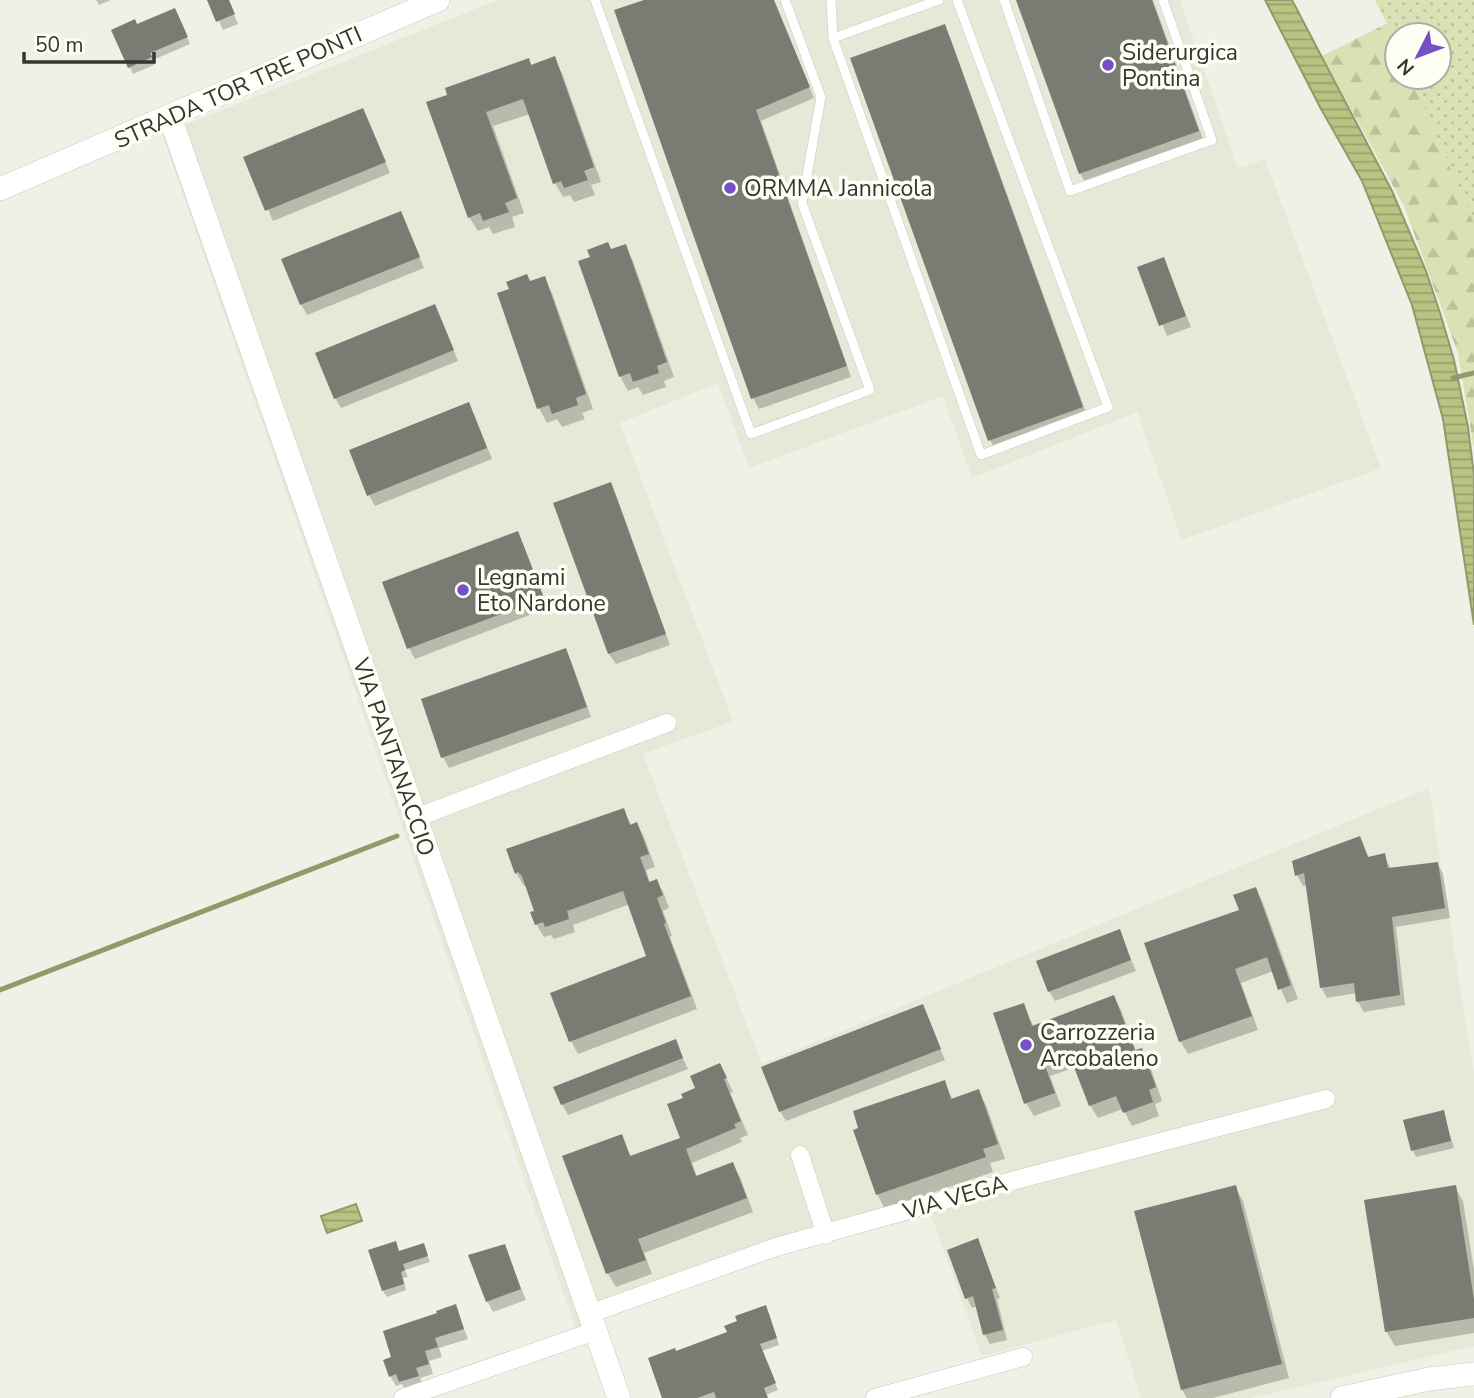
<svg xmlns="http://www.w3.org/2000/svg" width="1474" height="1398" font-family="'Nunito Sans',sans-serif">
  <style>
    .built { fill: #e6e9d7 }
    .grass { fill: url(#grass-dots) }
    .forest { fill: url(#forest-firs) }
    .water { fill: url(#water-rules); stroke: #93996a; stroke-width: 2 }
    .shadow { fill: #0003 }
    .lines { fill: none; stroke-linecap: round; stroke-linejoin: round }
    .stream { stroke: #93996a; stroke-width: 5 }
    .building { fill: #7a7b73 }
    .service-casing { stroke: #c7c9bf; stroke-width: 10 }
    .minor-casing { stroke: #c7c9bf; stroke-width: 19 }
    .tertiary-casing { stroke: #c7c9bf; stroke-width: 24 }
    .service { stroke: #fff; stroke-width: 9 }
    .minor { stroke: #fff; stroke-width: 18 }
    .tertiary { stroke: #fff; stroke-width: 23 }
    .poi-dot { fill: #754ec8; stroke: #fdfef4; stroke-width: 2.5 }
    .labels { text-anchor: middle; stroke-width: 7; stroke-linejoin: round; paint-order: stroke }
    .poi-label { font-size: 23px; fill: #353632; stroke: #fdfef4; text-anchor: start }
    .street-label { font-size: 23px; fill: #353632; stroke: #fdfef4 }
  </style>
  <defs>
    <pattern id="grass-dots" width="8" height="8" patternUnits="userSpaceOnUse" patternTransform="scale(1.75)"><rect width="8" height="8" fill="#dbe1b4"/><path d="M2 2h.1M6 6h.1" fill="none" stroke="#bdc29b" stroke-width="1.8" stroke-linecap="round"/></pattern>
    <pattern id="forest-firs" width="22" height="20" patternUnits="userSpaceOnUse" patternTransform="scale(1.75)"><rect width="22" height="20" fill="#dbe1b4"/><path d="M5 1l3.5 6h-7zM16 11l3.5 6h-7z" fill="#bdc29b"/></pattern>
    <pattern id="water-rules" width="6" height="5" patternUnits="userSpaceOnUse" patternTransform="scale(1.75)"><rect width="6" height="5" fill="#bbc382"/><path d="M0 2.5h6" fill="none" stroke="#999f6b"/></pattern>
  </defs>
  <rect width="100%" height="100%" fill="#eff1e7"/>
  <path class="built" d="M498,0h682l58,168 27,-9 116,309 -199,72 -45,-128 -165,66 -29,-82 -194,72 -31,-85 -98,40 113,298 -90,33 119,310 667,-276 45,287v271l-222,52h-111l-25,-78 -134,36 -51,-141 -152,40 -203,74 -414,-1195z"/>
  <path class="grass" d="M1375,0h99v223l-63,-146h28v-42h-42v9z"/>
  <path class="forest" d="M1388,23l9,21v33h14l63,146v226l-16,-96 -54,-147 -82,-150z"/>
  <path class="water" d="M1265,0h27l100,191 34,80 15,45 13,44 14,67 6,48v150l-31,-206 -31,-114 -50,-124 -41,-72z
    M356,1204l6,17 -35,12 -6,-17z"/>
  <path class="shadow" d="M96,0h15l-12,5z
    M209,0h19l10,24 -15,6z
    M649,0h124l41,98 -53,23 90,256 -92,32 -6,-11 -137,-387z
    M1018,0h135l51,142 -118,42 -6,-11z
    M178,16l12,28 -37,16 1,5 -21,9 -20,-43z
    M944,26l6,11 138,381 -92,33 -6,-11z
    M554,59l8,14 39,109 -10,3 4,10 -21,7 -4,-7 -7,2 -8,-14 -25,-69 -37,12 31,87 -12,4 3,10 -22,7 -4,-7 -11,4 -9,-14 -20,-121 79,-36 4,6z
    M363,110l27,63 -117,48 -27,-63z
    M400,213l24,55 -117,47 -6,-11z
    M625,247l8,14 41,116 -10,4 2,6 -23,8 -5,-8 -10,4 -8,-15 -9,-125z
    M1163,259l28,68 -24,9 -28,-68z
    M544,278l8,15 41,116 -11,4 3,6 -23,8 -5,-8 -10,4 -8,-15 -28,-118z
    M440,317l18,44 -117,47 -6,-10z
    M474,414l18,45 -117,47 -6,-11z
    M610,484l6,11 54,150 -54,19 -7,-10 -54,-150z
    M518,533l30,75 -133,51 -6,-11z
    M565,650l6,11 20,56 -142,51 -6,-11z
    M623,810l9,16 5,-2 7,13 11,30 -9,3 4,13 7,-2 7,13 5,14 -6,3 9,25 -2,1 27,72 -119,45 -7,-13 77,-84 -18,-53 -57,21 2,7 -21,7 -3,-4 -7,2 -8,-13v-12l-9,-27 -3,1 -8,-13z
    M1360,838l9,20 15,-3 7,14 46,-6 6,11 7,44 -54,9 9,78 -41,7 -6,-10 -1,-9 -30,5 -6,-11 -13,-102 -5,1 -6,-11 -3,-13z
    M1256,889l7,14 35,96 -11,4 -14,-32 -32,12 17,47 -70,24 -8,-13 61,-130z
    M1119,931l17,40 -81,30 -6,-10z
    M1114,997l7,13 15,41 5,-1 8,13 13,38 -7,3 4,12 -27,10 -9,-17 -25,9 -8,-13 -14,-38 -26,9 11,30 -27,10 -8,-13 -3,-98 11,22z
    M922,1006l23,54 -159,61 -6,-10z
    M675,1042l13,27 -120,46 -6,-11z
    M720,1065l13,27 -3,1 18,42 -8,3 2,4 -50,21 5,14 35,-13 8,13 13,35 -109,41 8,21 -36,13 -8,-13 -43,-117 56,-21 11,22 51,-19 2,-40 13,-10z
    M944,1082l9,18 25,-9 8,14 19,54 -15,4 3,9 -108,37 -8,-15z
    M1443,1112l11,36 -38,9 -3,-7z
    M1235,1187l8,14 46,177 -76,20h-26l-5,-8z
    M1455,1187l8,14 11,69v63l-79,13 -9,-15z
    M977,1241l23,57 -3,1 10,41 -17,4 -5,-9 -7,-29 -6,2 -5,-10 -18,-47z
    M423,1245l7,17 -25,8 3,7 -5,1 3,12 -19,7 -4,-6 17,-38z
    M504,1246l22,54 -33,12 -6,-11z
    M455,1306l13,33 -29,9 3,9 -13,4 4,13 -13,4 3,8 -17,5 -4,-7 -6,2 -6,-10 3,-18z
    M769,1314l10,31 -17,6 16,39 -12,5 1,3h-102l11,-45 53,-19z"/>
  <g class="lines">
    <path class="stream" d="M1453,378l21,-5
      M0,990l397,-154"/>
  </g>
  <path class="building" d="M207,0h22l6,14 -19,8z
    M644,0h130l36,87 -54,23 91,256 -96,33 -137,-389z
    M1016,0h136l47,131 -120,43z
    M175,8l13,29 -38,16 2,4 -24,11 -17,-38 24,-11 2,5z
    M945,24l138,383 -95,34 -138,-383z
    M555,56l39,111 -10,4 4,9 -24,8 -3,-7 -8,3 -30,-85 -37,13 31,86 -12,5 4,9 -26,9 -3,-8 -12,5 -42,-116 21,-7 -2,-7 84,-30 2,7z
    M363,108l23,54 -121,49 -22,-54z
    M401,211l19,46 -120,48 -19,-46z
    M608,242l3,7 15,-5 41,118 -10,4 2,7 -26,9 -3,-9 -11,4 -41,-116 12,-4 -3,-7z
    M1164,257l22,59 -27,10 -22,-59z
    M527,274l3,7 15,-5 41,118 -10,4 2,7 -26,9 -3,-9 -12,4 -40,-116 12,-4 -3,-7z
    M435,304l19,46 -120,49 -19,-46z
    M469,402l18,46 -120,48 -18,-46z
    M611,482l55,152 -58,20 -55,-151z
    M518,531l26,67 -137,51 -25,-67z
    M566,648l21,59 -146,51 -20,-59z
    M624,808l6,17 7,-3 12,32 -9,3 9,25 8,-3 6,16 -6,3 9,25 -2,1 27,72 -122,46 -19,-49 96,-37 -23,-65 -56,20 2,8 -24,8 -2,-5 -8,3 -5,-13 4,-1 -12,-35 -4,-4 -3,2 -9,-25z
    M1360,836l8,21 17,-4 3,15 50,-6 7,46 -53,9 8,78 -44,7 -2,-19 -34,5 -16,-115 -9,3 -3,-15z
    M1256,887l35,98 -13,5 -11,-33 -32,12 17,47 -73,26 -35,-99 95,-33 -6,-15z
    M1120,929l11,31 -83,32 -12,-31z
    M1114,995l21,55 7,-2 14,39 -7,3 4,12 -30,11 -7,-17 -27,10 -20,-52 -25,9 11,30 -31,11 -31,-91 31,-10 8,23z
    M923,1004l18,45 -162,63 -18,-45z
    M676,1039l7,19 -122,47 -8,-18z
    M720,1063l7,15 -3,1 17,42 -7,3 2,4 -50,21 10,27 37,-14 14,36 -109,41 8,21 -40,14 -44,-118 60,-22 8,22 50,-18 -13,-34 16,-6 -2,-4 14,-6 -5,-12z
    M945,1080l6,19 28,-10 19,55 -15,5 3,8 -110,38 -23,-65 5,-2 -5,-17z
    M1444,1110l7,31 -40,10 -8,-31z
    M1236,1185l46,179 -101,26 -47,-179z
    M1456,1185l18,115v18l-89,14 -21,-132z
    M978,1238l18,50 -4,1 11,41 -20,5 -10,-39 -8,3 -18,-49z
    M396,1241l3,10 25,-8 4,13 -25,8 2,6 -4,2 3,12 -22,7 -14,-41z
    M505,1244l16,45 -35,13 -18,-47z
    M456,1304l8,25 -29,9 3,9 -13,4 4,13 -13,4 3,8 -20,6 -3,-8 -7,3 -6,-17 8,-3 -8,-26 54,-18 -1,-2z
    M766,1305l11,33 -17,6 16,39 -12,5 4,10h-52l-2,-6 -17,6h-35l-14,-40 27,-10 1,3 51,-19 -3,-6 13,-5 -2,-5z"/>
  <g class="lines">
    <defs>
      <path id="service" d="M595,0l156,434 119,-44 -68,-187 19,-106 -36,-97
        M831,0l2,38 148,417 127,-48 -151,-407
        M1004,0l66,191 142,-51 -49,-140
        M833,38l106,-38"/>
      <path id="minor" d="M415,818l252,-95
        M800,1155l26,80
        M589,1314l187,-67 247,-69 303,-79
        M403,1398l192,-67
        M875,1398l148,-41"/>
      <path id="tertiary" d="M170,117l449,1281
        M0,189l438,-189
        M1342,1398l87,-19 45,-5"/>
    </defs>
    <use href="#service" class="service-casing"/>
    <use href="#minor" class="minor-casing"/>
    <use href="#tertiary" class="tertiary-casing"/>
    <use href="#service" class="service"/>
    <use href="#minor" class="minor"/>
    <use href="#tertiary" class="tertiary"/>
  </g>
  <g class="poi-dot">
    <circle cx="1108" cy="65" r="7"/>
    <circle cx="730" cy="188" r="7"/>
    <circle cx="463" cy="590" r="7"/>
    <circle cx="1026" cy="1045" r="7"/>
  </g>
  <g class="labels">
    <g class="poi-label">
      <text x="1122" y="60">Siderurgica<tspan x="1122" dy="26">Pontina</tspan></text>
      <text x="744" y="196">ORMMA Jannicola</text>
      <text x="477" y="585">Legnami<tspan x="477" dy="26">Eto Nardone</tspan></text>
      <text x="1040" y="1040">Carrozzeria<tspan x="1040" dy="26">Arcobaleno</tspan></text>
    </g>
    <g class="street-label">
      <text transform="translate(238 87) rotate(-24)" y="8">STRADA TOR TRE PONTI</text>
      <text transform="translate(394 757) rotate(71)" y="8">VIA PANTANACCIO</text>
      <text transform="translate(955 1197) rotate(-16)" y="8">VIA VEGA</text>
    </g>
  </g>
  <g transform="translate(1418 56) rotate(228)"><circle r="33" fill="#fdfef4" stroke="#adaea6" stroke-width="2"/>
  <path d="M0-5L12 26L0 18L-12 26Z" fill="#754ec8"/>
  <text y="-10" font-size="19" font-weight="bold" text-anchor="middle" fill="#353632">N</text>
  </g>
  <path d="M24 52v10h130v-10" fill="none" stroke="#353632" stroke-width="3.5"/>
  <text x="35" y="52" font-size="21" fill="#353632" stroke="#fdfef4" stroke-width="5" paint-order="stroke">50 m</text>
</svg>
